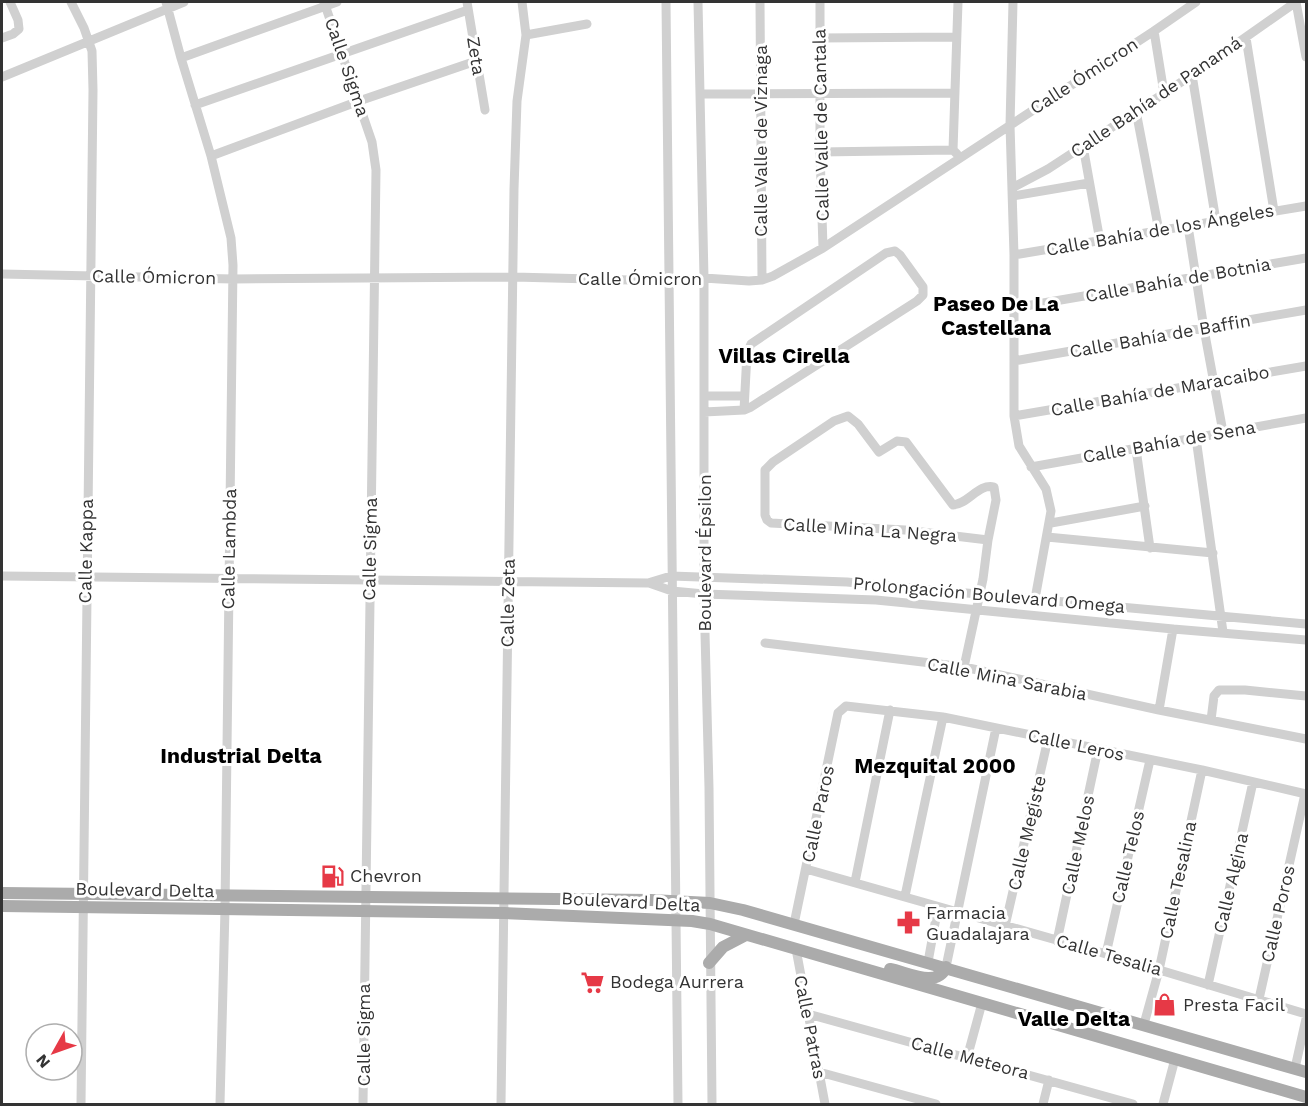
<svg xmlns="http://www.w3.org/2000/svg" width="1308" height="1106" font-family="'Work Sans',sans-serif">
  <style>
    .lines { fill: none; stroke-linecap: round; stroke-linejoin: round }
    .minor { stroke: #d0d0d0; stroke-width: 9 }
    .major { stroke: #ababab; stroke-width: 12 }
    .labels { text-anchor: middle; stroke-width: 6; stroke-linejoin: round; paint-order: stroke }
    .street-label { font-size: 18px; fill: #333; stroke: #fff }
    .poi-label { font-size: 18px; fill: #333; stroke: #fff; text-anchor: start }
    .quarter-label { font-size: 21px; font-weight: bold; fill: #000; stroke: #fff }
  </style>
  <rect width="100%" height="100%" fill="#fff"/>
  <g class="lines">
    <path class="minor" d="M71,2l13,26 8,23 1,39 -12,1014
      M166,2l15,56 30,98 20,82 2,27 -8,644 -5,195
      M324,2l48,140 4,28 -13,934
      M467,2l18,108
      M666,2l12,1102
      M698,2l6,276v316l5,194 3,316
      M760,2l2,278
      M820,2v150l3,96
      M1013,2l-3,123 4,130v161l5,30 27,43 5,22 -16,88
      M1154,31l10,62
      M526,35l61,-11
      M2,38l11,-4 6,-5 -1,-9 -8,-18
      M819,38l137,-1
      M1246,38l28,173
      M181,58l156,-56
      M1192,75l24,146
      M2,77l182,-75
      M700,94l255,-1
      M195,105l273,-95
      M1136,111l23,120
      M1083,146l17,95
      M953,150l5,-148
      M820,152l133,-2 4,4
      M211,156l148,-55 117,-40
      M1012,188l36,-19 144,-94 104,-73 10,55
      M1013,196l76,-13
      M1188,226l16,103 19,103
      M1014,255l292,-49
      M2,274l231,5 281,-2 155,4 35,-3 45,3 13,-1 11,-4 50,-28 331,-217 42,-29
      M1014,308l292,-50
      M1014,361l292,-51
      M704,396h40
      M704,412l40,-2 7,-3 166,-106 6,-6v-8l-23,-32 -5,-4 -9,2 -135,91 -4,9 -3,57
      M1014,416l292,-50
      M1196,438l27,194
      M1136,449l14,99
      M1031,467l275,-49
      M1051,523l94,-17
      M1047,537l166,16
      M2,576l646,7 23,-7 176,6 459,42
      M649,583l23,8 32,3 172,6 297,29 133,11
      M765,643l199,24 195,43 147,29
      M964,667l19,-88 5,-39 8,-40 -2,-13c-15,-4 -26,17 -41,18l-47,-63 -9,-1 -18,11 -21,-28 -10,-8 -14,5 -61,41 -8,8v45l2,5 4,3 134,7 83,10
      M1159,710l14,-81
      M1211,720l3,-24 5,-6h26l61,6
      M806,869l300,85 200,60
      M855,882l35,-172
      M905,896l38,-179
      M794,924l44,-211 8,-7 97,11 259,53 104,24
      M1005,926l43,-187
      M1057,941l41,-192
      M796,949l29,155
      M1106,954l44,-194
      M928,962l10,-55
      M946,967l50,-239
      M1208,985l45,-203
      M1259,999l46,-205
      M808,1014l325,90
      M1144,1024l15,-54 43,-200
      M967,1058l15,-55
      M1295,1068l11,-49
      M819,1072l117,32
      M501,1104l13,-915 3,-88 9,-66 -4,-33
      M1043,1104l6,-24
      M1163,1104l12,-45"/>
    <path class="major" d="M2,893l649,7 59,3 33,7 563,162
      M2,906l502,7 188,8 18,3 596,173
      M709,963l14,-16 23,-12
      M890,969c17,3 47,20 56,-2"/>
  </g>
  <defs>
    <symbol id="fuel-bare" viewBox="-9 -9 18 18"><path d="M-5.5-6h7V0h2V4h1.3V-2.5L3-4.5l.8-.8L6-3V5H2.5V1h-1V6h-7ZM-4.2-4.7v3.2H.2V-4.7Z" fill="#e63946" stroke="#fff" stroke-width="2.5" paint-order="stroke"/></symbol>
    <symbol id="pharmacy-bare" viewBox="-9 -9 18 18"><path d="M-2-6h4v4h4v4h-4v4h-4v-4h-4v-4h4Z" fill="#e63946" stroke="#fff" stroke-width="2.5" paint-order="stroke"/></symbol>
    <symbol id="supermarket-bare" viewBox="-9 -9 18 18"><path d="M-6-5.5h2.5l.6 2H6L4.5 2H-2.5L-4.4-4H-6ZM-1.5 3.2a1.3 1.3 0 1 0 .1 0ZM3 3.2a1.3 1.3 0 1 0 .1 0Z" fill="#e63946" stroke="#fff" stroke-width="2.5" paint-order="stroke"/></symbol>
    <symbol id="shop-bare" viewBox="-9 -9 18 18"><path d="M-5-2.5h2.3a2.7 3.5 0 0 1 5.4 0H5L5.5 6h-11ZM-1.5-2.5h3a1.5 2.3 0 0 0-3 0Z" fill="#e63946" stroke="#fff" stroke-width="2.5" paint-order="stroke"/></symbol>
  </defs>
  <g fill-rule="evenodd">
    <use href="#fuel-bare" x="316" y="860" width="33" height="33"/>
    <use href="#pharmacy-bare" x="892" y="906" width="33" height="33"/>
    <use href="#supermarket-bare" x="576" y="966" width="33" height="33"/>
    <use href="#shop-bare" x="1148" y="988" width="33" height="33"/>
  </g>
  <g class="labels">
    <g class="street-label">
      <text transform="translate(476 56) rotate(81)" y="6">Zeta</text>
      <text transform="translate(347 67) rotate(71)" y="6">Calle Sigma</text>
      <text transform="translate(1084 76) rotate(-33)" y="6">Calle Ómicron</text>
      <text transform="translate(1156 97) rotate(-34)" y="6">Calle Bahía de Panamá</text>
      <text transform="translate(821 125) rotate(-91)" y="6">Calle Valle de Cantala</text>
      <text transform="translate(761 141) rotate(-90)" y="6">Calle Valle de Viznaga</text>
      <text transform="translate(1160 230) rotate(-10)" y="6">Calle Bahía de los Ángeles</text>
      <text transform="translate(154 277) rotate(1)" y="6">Calle Ómicron</text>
      <text x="640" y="285">Calle Ómicron</text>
      <text transform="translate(1178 280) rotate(-10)" y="6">Calle Bahía de Botnia</text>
      <text transform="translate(1160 336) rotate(-10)" y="6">Calle Bahía de Baffin</text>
      <text transform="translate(1160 391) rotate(-10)" y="6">Calle Bahía de Maracaibo</text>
      <text transform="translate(1169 442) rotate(-10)" y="6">Calle Bahía de Sena</text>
      <text transform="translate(870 530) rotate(4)" y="6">Calle Mina La Negra</text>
      <text transform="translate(229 549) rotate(-89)" y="6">Calle Lambda</text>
      <text transform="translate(370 549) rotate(-89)" y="6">Calle Sigma</text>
      <text transform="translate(86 551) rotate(-89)" y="6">Calle Kappa</text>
      <text transform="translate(705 553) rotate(-90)" y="6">Boulevard Épsilon</text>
      <text transform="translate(989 595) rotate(5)" y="6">Prolongación Boulevard Omega</text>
      <text transform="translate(508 603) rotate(-89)" y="6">Calle Zeta</text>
      <text transform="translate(1007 679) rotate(11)" y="6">Calle Mina Sarabia</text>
      <text transform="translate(1076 745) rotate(12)" y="6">Calle Leros</text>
      <text transform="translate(818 814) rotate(-78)" y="6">Calle Paros</text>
      <text transform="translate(1027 833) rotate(-77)" y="6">Calle Megiste</text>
      <text transform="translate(1078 845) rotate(-78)" y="6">Calle Melos</text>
      <text transform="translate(1128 857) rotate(-77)" y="6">Calle Telos</text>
      <text transform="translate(1178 880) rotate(-78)" y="6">Calle Tesalina</text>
      <text transform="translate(1231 883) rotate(-77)" y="6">Calle Algina</text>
      <text transform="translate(145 890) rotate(1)" y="6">Boulevard Delta</text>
      <text transform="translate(631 902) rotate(3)" y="6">Boulevard Delta</text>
      <text transform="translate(1278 914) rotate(-77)" y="6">Calle Poros</text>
      <text transform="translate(1109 955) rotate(16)" y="6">Calle Tesalia</text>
      <text transform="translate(810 1027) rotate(79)" y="6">Calle Patras</text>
      <text transform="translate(364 1035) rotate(-90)" y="6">Calle Sigma</text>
      <text transform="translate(970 1058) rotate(15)" y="6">Calle Meteora</text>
    </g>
    <g class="poi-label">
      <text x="350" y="882">Chevron</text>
      <text x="926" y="919">Farmacia<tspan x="926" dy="21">Guadalajara</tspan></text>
      <text x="610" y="988">Bodega Aurrera</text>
      <text x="1183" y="1011">Presta Facil</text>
    </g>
    <g class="quarter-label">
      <text x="996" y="311">Paseo De La<tspan x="996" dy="24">Castellana</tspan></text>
      <text x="784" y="363">Villas Cirella</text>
      <text x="241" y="763">Industrial Delta</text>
      <text x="935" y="773">Mezquital 2000</text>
      <text x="1074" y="1026">Valle Delta</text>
    </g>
  </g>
  <rect width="1308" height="1106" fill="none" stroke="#333333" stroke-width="6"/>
  <g transform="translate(54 1052) rotate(230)"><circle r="28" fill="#ffffff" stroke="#adadad" stroke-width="1.5"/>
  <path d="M0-4.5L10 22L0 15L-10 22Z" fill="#e63946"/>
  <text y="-9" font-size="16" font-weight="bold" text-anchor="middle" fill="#333333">N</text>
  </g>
</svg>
